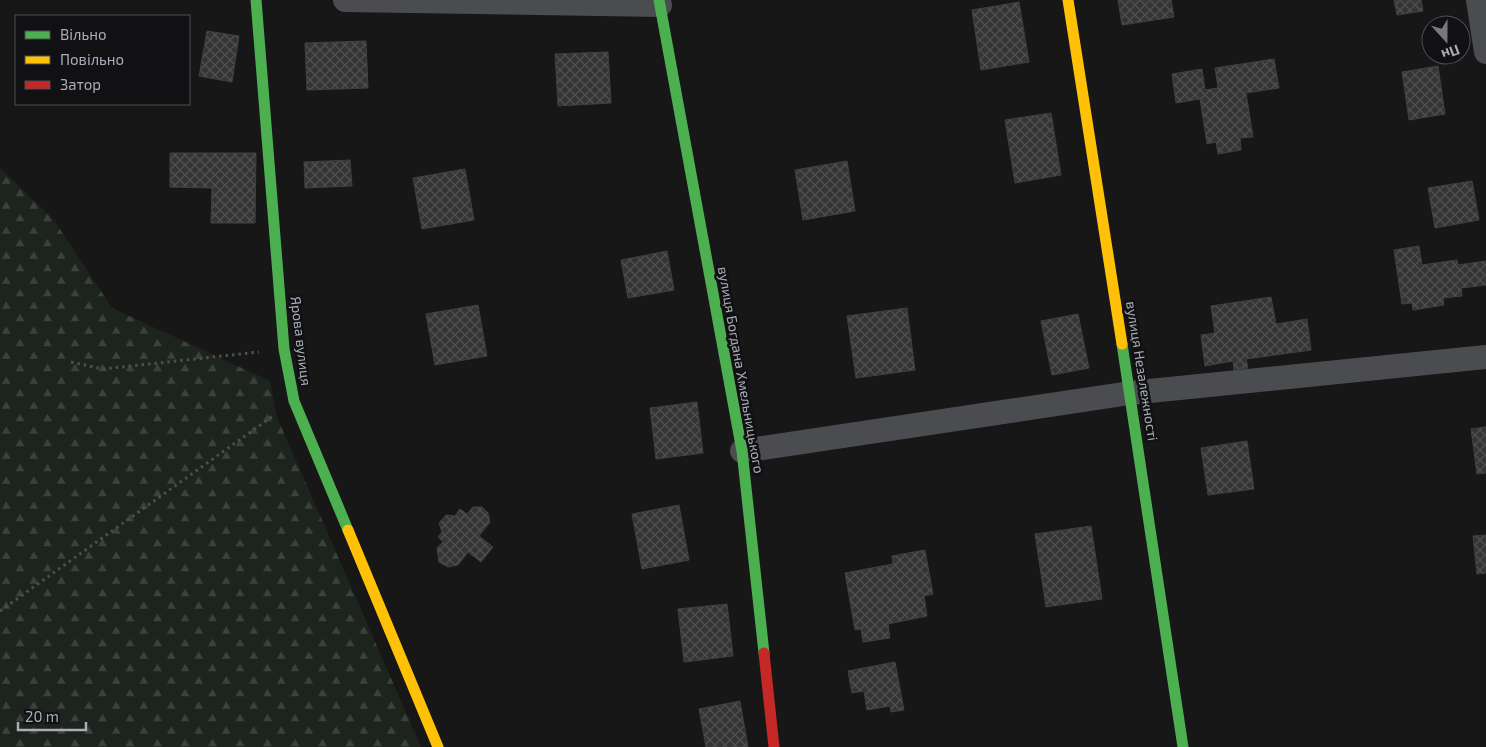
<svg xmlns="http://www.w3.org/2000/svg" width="1486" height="747" font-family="'Exo 2',sans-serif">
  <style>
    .forest { fill: url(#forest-firs) }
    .building { fill: url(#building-cross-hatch); stroke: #3f4043 }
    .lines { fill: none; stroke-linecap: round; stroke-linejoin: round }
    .path { stroke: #4d4e52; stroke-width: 3; stroke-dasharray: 2.5 4; stroke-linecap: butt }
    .street { stroke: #4b4c50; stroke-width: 24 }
    .fast { stroke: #4caf50; stroke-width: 11 }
    .slow { stroke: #ffc107; stroke-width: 11 }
    .jam { stroke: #c62828; stroke-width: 11 }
    .labels { text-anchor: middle; stroke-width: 5; stroke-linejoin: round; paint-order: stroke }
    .street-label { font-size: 14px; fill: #a8adb8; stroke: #111113 }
  </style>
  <defs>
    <pattern id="forest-firs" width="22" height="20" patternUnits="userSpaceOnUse" patternTransform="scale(1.25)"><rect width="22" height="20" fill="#1d241e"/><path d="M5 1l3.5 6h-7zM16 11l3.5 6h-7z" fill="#3b413d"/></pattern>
    <pattern id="building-cross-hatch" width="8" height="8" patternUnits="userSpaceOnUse" patternTransform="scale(1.25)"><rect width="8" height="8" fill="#353536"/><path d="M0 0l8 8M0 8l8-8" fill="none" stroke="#4f5051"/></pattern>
  </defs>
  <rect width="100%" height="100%" fill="#171717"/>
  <path class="forest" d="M0,168l54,52 58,88 158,73 7,36 144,330h-421z"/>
  <path class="building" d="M1118,0h53l3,17 -52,8z
    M1394,0h27l2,11 -26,4z
    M1019,2l10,60 -48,8 -9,-60z
    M207,31l32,5 -7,46 -33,-6z
    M366,41l2,47 -61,2 -2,-47z
    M608,52l3,51 -53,3 -3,-52z
    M1274,59l5,29 -33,5 7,44 -13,1 1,12 -23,4 -2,-12 -9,2 -7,-45 -24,4 -4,-29 30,-5 3,21 13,-2 -3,-20z
    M1438,66l7,48 -36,6 -7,-48z
    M1051,113l10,62 -46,8 -10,-63z
    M170,153h86l-1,70h-44l1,-35 -42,-1z
    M350,160l2,26 -47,2 -1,-26z
    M847,161l8,50 -52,9 -8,-50z
    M465,169l9,51 -52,9 -9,-51z
    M1472,181l7,39 -44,8 -7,-40z
    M1419,246l3,19 35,-5 1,5 28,-4v24l-25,3 1,8 -19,2 1,7 -31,5 -1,-7 -10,1 -8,-54z
    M667,251l7,39 -46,8 -7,-38z
    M1271,297l5,27 31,-5 4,31 -65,9 2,9 -14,2 -1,-9 -28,5 -4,-31 14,-2 -4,-27z
    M478,305l9,51 -52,9 -9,-51z
    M907,308l8,62 -59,8 -9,-62z
    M1078,314l11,54 -37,7 -11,-54z
    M697,402l6,51 -47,6 -6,-51z
    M1486,427v46l-9,1 -6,-45z
    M1247,441l7,48 -46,6 -7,-47z
    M679,505l10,55 -47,9 -10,-55z
    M473,507h9l6,6 2,9 -11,14 14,11 -12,15 -13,-10 -10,13 -10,2 -9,-5 -2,-14 6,-6 -5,-5 4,-5 -3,-9 7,-8 9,1 5,-7 7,5z
    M1091,526l11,73 -56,8 -11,-73z
    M1486,535v38l-9,1 -4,-38z
    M925,550l8,44 -9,2 3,20 -39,8 2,14 -27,4 -2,-13 -6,1 -10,-57 48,-9 -1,-8z
    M727,604l6,52 -49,6 -6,-53z
    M895,662l9,48 -13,2 -1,-6 -23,4 -3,-19 -12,2 -4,-22z
    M740,701l8,46h-42l-7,-38z"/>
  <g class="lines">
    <path class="path" d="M71,362l32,7 156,-17
      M0,611l273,-195"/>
    <path class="street" d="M345,0l315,5
      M1478,0l8,52
      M742,451l388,-58 356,-36"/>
    <path class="fast" d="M256,0l28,349 10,52 54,129
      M659,0l83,451 22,202
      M1122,344l61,403"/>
    <path class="slow" d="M1068,0l54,344
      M348,530l90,217"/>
    <path class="jam" d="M764,653l10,94"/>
  </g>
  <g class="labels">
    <g class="street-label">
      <text transform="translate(301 341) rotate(83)" y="5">Ярова вулиця</text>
      <text transform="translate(741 370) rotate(80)" y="5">вулиця Богдана Хмельницького</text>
      <text transform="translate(1142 371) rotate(81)" y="5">вулиця Незалежності</text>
    </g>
  </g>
  <rect x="15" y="15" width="175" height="90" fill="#111113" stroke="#4d4f55"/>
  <rect x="25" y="31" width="25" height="8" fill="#4caf50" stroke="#4d4f55"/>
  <text x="60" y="40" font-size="15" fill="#a8adb8">Вільно</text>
  <rect x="25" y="56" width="25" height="8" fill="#ffc107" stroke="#4d4f55"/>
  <text x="60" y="65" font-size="15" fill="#a8adb8">Повільно</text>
  <rect x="25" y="81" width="25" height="8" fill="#c62828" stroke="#4d4f55"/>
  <text x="60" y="90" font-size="15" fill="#a8adb8">Затор</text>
  <g transform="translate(1446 40) rotate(159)"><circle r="24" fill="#111113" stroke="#4d4f55"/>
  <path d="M0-4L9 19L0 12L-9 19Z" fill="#757880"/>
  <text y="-8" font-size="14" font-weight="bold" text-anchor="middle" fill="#a8adb8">Пн</text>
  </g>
  <path d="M18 722v8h68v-8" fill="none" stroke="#a8adb8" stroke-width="2.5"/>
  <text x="25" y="722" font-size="15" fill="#a8adb8" stroke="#111113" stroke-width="4" paint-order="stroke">20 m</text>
</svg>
